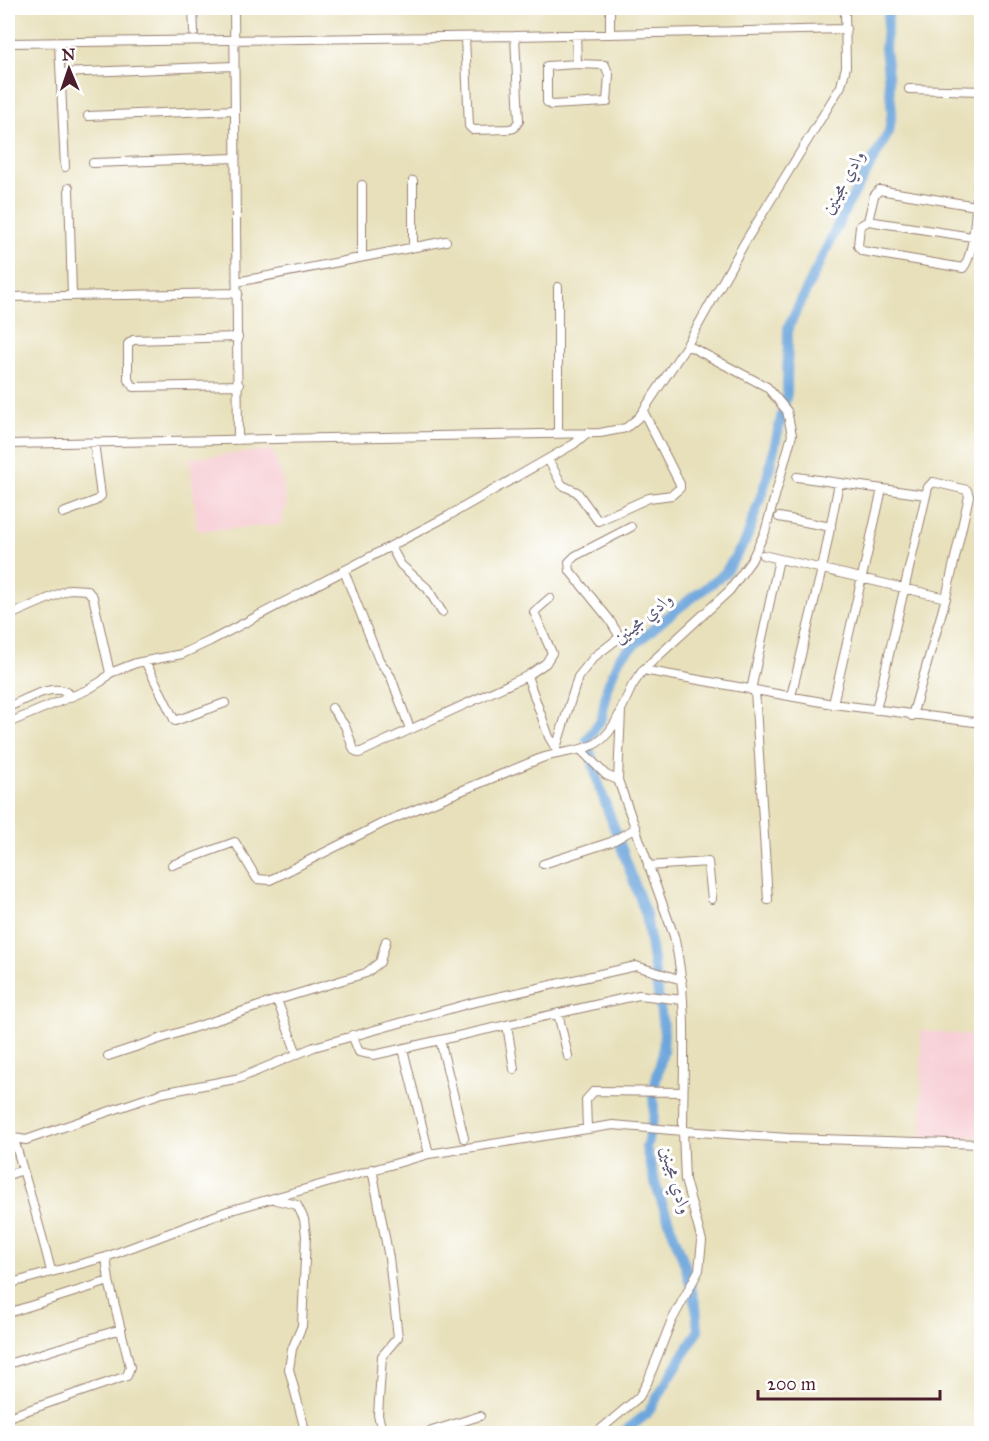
<svg xmlns="http://www.w3.org/2000/svg" width="989" height="1441" font-family="'IM FELL Great Primer',Amiri,serif">
  <style>
    .built { fill: #f7cfd5 }
    .lines { fill: none; stroke-linecap: round; stroke-linejoin: round }
    .river { stroke: #6da6dc; stroke-width: 10 }
    .minor-casing { stroke: #988072; stroke-width: 10 }
    .minor { stroke: #fff; stroke-width: 8 }
    .labels { text-anchor: middle; stroke-width: 6; stroke-linejoin: round; paint-order: stroke }
    .water-label { font-size: 18px; font-style: italic; fill: #585572; stroke: #fff }
  </style>
  <rect width="100%" height="100%" fill="#fff"/>
  <filter id="ink" filterUnits="userSpaceOnUse"><feTurbulence type="fractalNoise" baseFrequency=".0167" numOctaves="2"/><feDisplacementMap in="SourceGraphic" scale="12" xChannelSelector="R" yChannelSelector="G"/><feConvolveMatrix kernelMatrix="1 2 1 2 8 2 1 2 1" color-interpolation-filters="sRGB"/></filter>
  <filter id="wash" filterUnits="userSpaceOnUse"><feTurbulence type="fractalNoise" baseFrequency=".008" numOctaves="4" result="noise"/><feDisplacementMap in="SourceGraphic" scale="24" xChannelSelector="R" yChannelSelector="G"/><feGaussianBlur stdDeviation="1.35" result="paint"/><feColorMatrix in="noise" values="0 0 0 0 0 0 0 0 0 0 0 0 0 0 0 0 0 1.4 0 .05"/><feComposite in="paint" operator="in"/></filter>
  <g filter="url(#wash)">
    <rect width="100%" height="100%" fill="#e7e0ba"/>
    <path class="built" d="M272,450l10,27 4,29 -6,19 -83,6 -7,-73z
      M921,1030l60,7v100l-59,1z"/>
    <g class="lines">
      <path class="river" d="M621,1434l26,-20 51,-83 -2,-24 -11,-42 -28,-76 -11,-41 8,-32 -1,-24 10,-40 1,-19 -18,-118 -47,-129 -12,-46 15,-22 5,-31 13,-30 52,-44 52,-39 22,-34 21,-62 20,-85 1,-65 58,-120 43,-76 3,-21 -7,-63 4,-40"/>
    </g>
  </g>
  <g filter="url(#ink)">
    <g class="lines">
      <defs>
        <path id="minor" d="M193,8l1,24
          M234,8l4,432
          M610,8v26
          M576,35l1,29
          M465,37l4,89 4,4 36,-1 5,-1 5,-7 -4,-85
          M8,43l507,-7 331,-7
          M59,43l6,124
          M577,64l28,1 4,10 -2,27 -56,3 -4,-3v-36z
          M61,73l173,-7
          M909,89l73,2
          M88,116l147,-6
          M93,163l142,-5
          M978,184c-2,19 -3,71 -15,84l-101,-17 -4,-5 2,-20 8,-5 104,16 10,2
          M362,185v72
          M69,188l3,108
          M868,221l6,-25 5,-6 97,16
          M413,247v-66
          M237,282l209,-41
          M558,287v146
          M8,297l230,-4
          M238,337l-105,3 -5,4v36l6,7 105,-2
          M687,345l80,42 20,24 5,24 -27,97 -14,29 -21,29 -87,80 -11,16 -11,24 -3,70 56,156c15,63 9,131 9,195l105,7 194,6
          M8,444l592,-11 26,-5 13,-11 48,-72 58,-103 96,-156 5,-19 -1,-59
          M548,459l14,26 15,7 21,29 51,-23 23,-3 8,-7v-4l-37,-73
          M982,469v7
          M797,477l129,18
          M63,513l32,-12 6,-5 -7,-54
          M779,517l52,10
          M391,547l10,18 26,23 15,24
          M763,555l183,43
          M344,571l35,89 12,17 19,52
          M8,616l62,-27 17,1 6,7 17,76
          M145,661l30,60 50,-18
          M643,670l190,34 149,19
          M527,676l22,61 7,12
          M751,690l28,-131
          M755,690l13,210
          M791,696l31,-127 17,-86
          M833,704l49,-215
          M8,707c15,-6 50,-28 63,-11
          M332,708l13,18 9,24 5,3 168,-77 19,-13 6,-10 -18,-41 16,-14
          M876,710l52,-223 5,-5 34,8 2,6 -23,102 -34,118
          M8,723l79,-33 15,-9 8,-8 26,-10 46,-9 28,-13 238,-125 126,-72 13,-11
          M556,748l22,-71 16,-20 26,-20 -11,-18 -39,-48 -1,-9 6,-6 56,-29
          M582,751l24,24 12,5
          M543,864l68,-22 25,-14
          M172,865l63,-23 22,37 13,1 115,-58 154,-63c37,-13 61,-2 80,-44
          M648,866l60,-4 4,37
          M558,1013l10,43
          M507,1025l7,44
          M352,1035l7,17 15,3 265,-60 44,5
          M440,1040l24,98
          M403,1049l26,105
          M297,1054l-20,-54 89,-27 14,-11 6,-21
          M108,1056l169,-56
          M587,1128l-1,-28 8,-9 89,1
          M8,1137l18,3 136,-47 78,-15 74,-31 157,-44 165,-37 46,14
          M14,1139c13,45 26,87 37,132
          M372,1169l17,89 9,79 -16,19 -4,59 5,19
          M8,1175l15,-5
          M276,1200l21,5 7,14 2,17 -4,90 -10,23 -3,20 17,65
          M8,1284l98,-27 122,-46 201,-57 184,-29 70,6 2,49 17,61 -3,29 -28,52 -24,61 -8,14 -44,37
          M8,1313l101,-32
          M8,1364l113,-35
          M8,1417l119,-41 3,-9 -21,-86 -3,-24
          M422,1434l58,-18"/>
      </defs>
      <use href="#minor" class="minor-casing"/>
      <use href="#minor" class="minor"/>
    </g>
  </g>
  <g class="labels">
    <g class="water-label">
      <text transform="translate(843 182) rotate(-61)" y="6">وادي مجينين</text>
      <text transform="translate(643 618) rotate(-39)" y="6">وادي مجينين</text>
      <text transform="translate(676 1180) rotate(73)" y="6">وادي مجينين</text>
    </g>
  </g>
  <rect width="989" height="1441" fill="none" stroke="#fff" stroke-width="30"/>
  <g transform="translate(69 69) rotate(358)" stroke="#ffffff" stroke-width="4.5" paint-order="stroke">
  <path d="M0-4.5L10 22L0 15L-10 22Z" fill="#4a1f2b"/>
  <text y="-9" font-size="16" font-weight="bold" text-anchor="middle" fill="#4a1f2b">N</text>
  </g>
  <path d="M758 1390v9h182v-9" fill="none" stroke="#4a1f2b" stroke-width="3"/>
  <text x="767" y="1390" font-size="18" fill="#4a1f2b" stroke="#ffffff" stroke-width="4.5" paint-order="stroke">200 m</text>
</svg>
